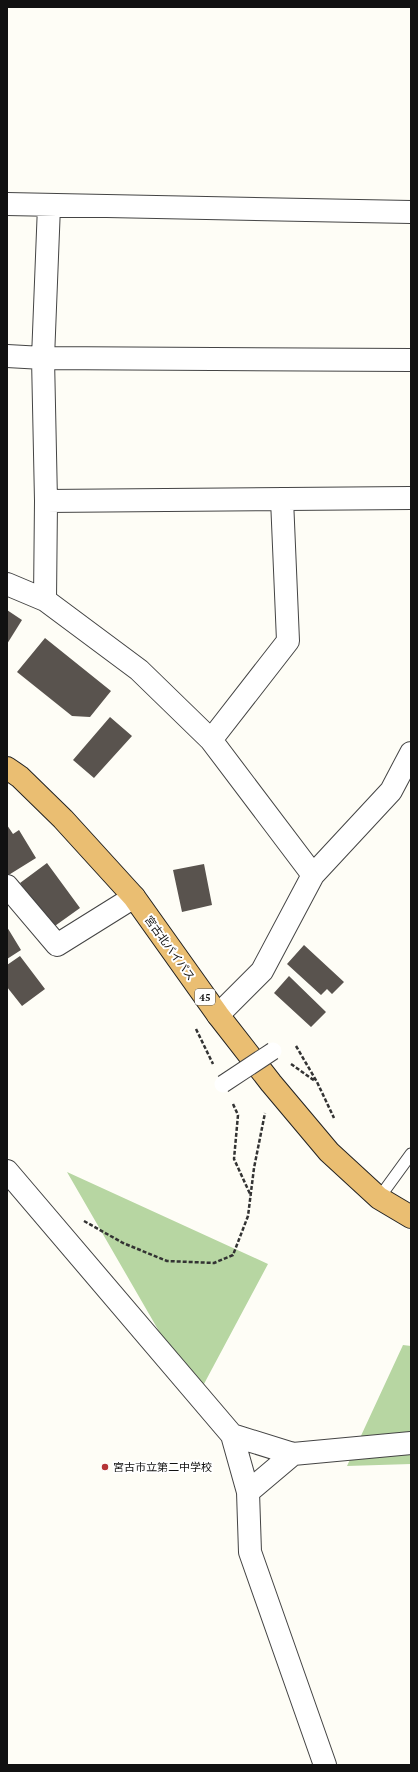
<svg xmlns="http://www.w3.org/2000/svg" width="418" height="1772" font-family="'PT Serif','Noto Sans JP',serif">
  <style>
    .forest { fill: #b7d6a2 }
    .building { fill: #59534e }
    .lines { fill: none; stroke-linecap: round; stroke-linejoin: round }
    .service-casing { stroke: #444; stroke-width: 13 }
    .minor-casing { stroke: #444; stroke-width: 24 }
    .trunk-casing { stroke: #222; stroke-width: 24 }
    .path { stroke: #333; stroke-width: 2.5; stroke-dasharray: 4 2; stroke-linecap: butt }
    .service { stroke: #fff; stroke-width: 11 }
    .minor { stroke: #fff; stroke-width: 22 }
    .trunk { stroke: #eabe72; stroke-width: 22 }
    .pedestrian-bridge-casing { stroke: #444; stroke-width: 19; stroke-linecap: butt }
    .pedestrian-bridge { stroke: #fff; stroke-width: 17 }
    .poi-dot { fill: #b53436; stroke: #fff; stroke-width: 1.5 }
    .labels { text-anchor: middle; stroke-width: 4; stroke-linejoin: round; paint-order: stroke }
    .shield { fill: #fff; stroke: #585858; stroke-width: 1 }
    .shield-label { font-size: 10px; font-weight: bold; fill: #111 }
    .street-label { font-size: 11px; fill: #111; stroke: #fff }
    .poi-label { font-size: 11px; fill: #111; stroke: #fff; text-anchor: start }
  </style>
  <rect width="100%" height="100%" fill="#fefdf6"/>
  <path class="forest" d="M67,1172l201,92 -71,133z
    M403,1345l8,1v118l-64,2z"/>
  <path class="building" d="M7,610l15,10 -15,24z
    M45,638l66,53 -21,26 -18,-1 -55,-44z
    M110,717l22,19 -38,42 -21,-18z
    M7,825l6,9 6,-4 17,28 -29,18z
    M47,863l33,45 -28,20 -32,-45z
    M204,864l8,41 -30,7 -9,-42z
    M7,927l14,23 -14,9z
    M304,945l40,37 -12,12 -5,-5 -6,6 -34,-31z
    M20,956l25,33 -23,17 -15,-19v-22z
    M289,976l37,36 -15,15 -37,-34z"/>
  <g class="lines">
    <defs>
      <path id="service" d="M379,1198l32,-44"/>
      <path id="minor" d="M7,204l404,8
        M7,356l36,2 368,2
        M46,501l365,-3
        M7,584l38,16 94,70 72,70 102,135
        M45,600l1,-99 -3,-143 6,-152
        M211,740l77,-99 -6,-142
        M7,886l50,59 77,-48
        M218,1015l44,-44 51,-96 78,-84 20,-38
        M7,1171l225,264 16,57 2,60 75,213
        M232,1435l61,19 118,-11
        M248,1492l45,-38"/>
      <path id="trunk" d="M7,768l13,9 43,42 71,78 84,118 53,68 58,69 50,46 32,19"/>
    </defs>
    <use href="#service" class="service-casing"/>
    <use href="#minor" class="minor-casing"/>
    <use href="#trunk" class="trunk-casing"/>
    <path class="path" d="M196,1029l17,35
      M296,1046l21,36 17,36
      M291,1064l24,17
      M233,1104l5,11 -4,44 17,37
      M84,1221l39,22 44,18 47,2 19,-8 15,-39 6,-48 11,-55"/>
    <use href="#service" class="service"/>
    <use href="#minor" class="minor"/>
    <use href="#trunk" class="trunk"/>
    <defs>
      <path id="pedestrian-bridge" d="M223,1084l50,-33"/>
    </defs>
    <use href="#pedestrian-bridge" class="pedestrian-bridge-casing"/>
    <use href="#pedestrian-bridge" class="pedestrian-bridge"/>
  </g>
  <circle class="poi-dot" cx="105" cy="1467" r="4"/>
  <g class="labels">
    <rect class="shield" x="195" y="989" width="20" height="16" rx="3"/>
    <g class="shield-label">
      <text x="205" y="1001">45</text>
    </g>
    <g class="street-label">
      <text transform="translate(170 948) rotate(54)" y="4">宮古北バイパス</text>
    </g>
    <g class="poi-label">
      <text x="113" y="1471">宮古市立第二中学校</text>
    </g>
  </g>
  <rect width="418" height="1772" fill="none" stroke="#111111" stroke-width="16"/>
</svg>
